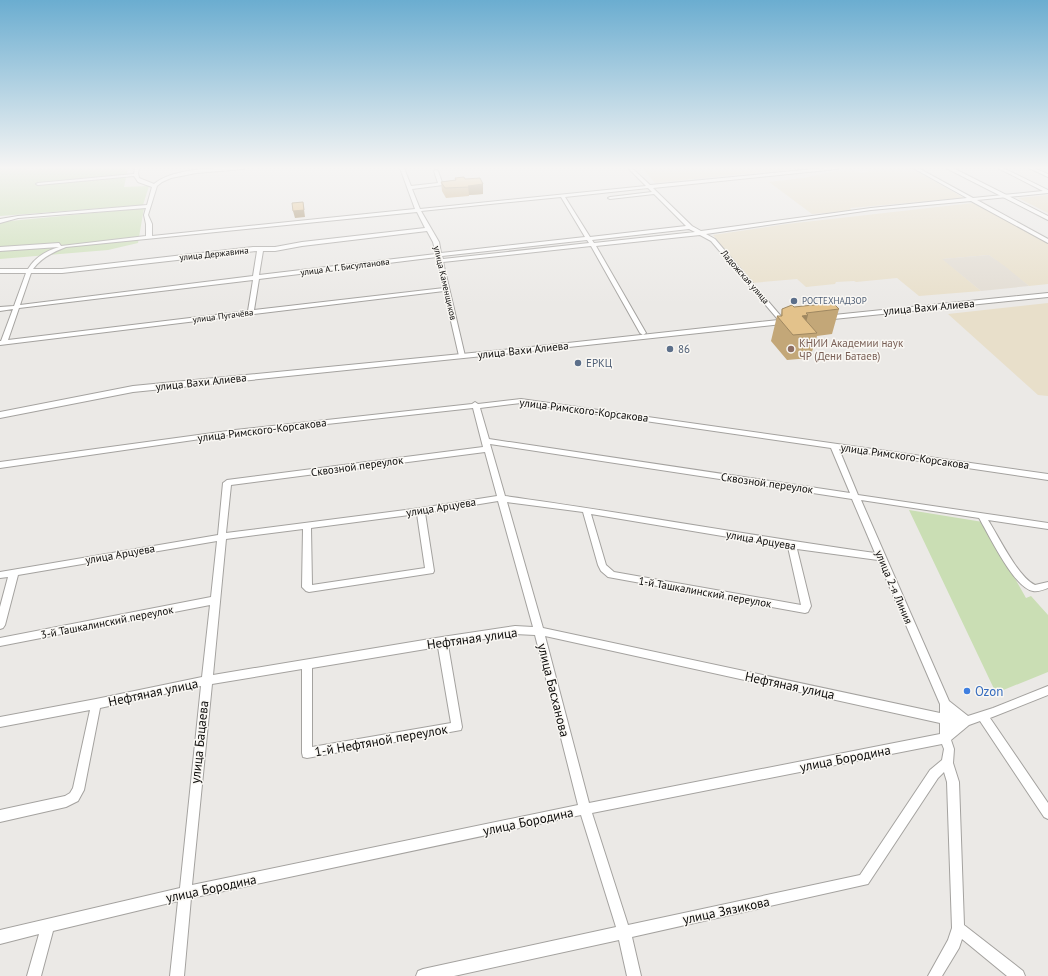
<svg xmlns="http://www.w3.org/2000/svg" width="1048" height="976" font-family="'PT Sans',sans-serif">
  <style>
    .industrial { fill: #e8dfca }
    .built { fill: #e2dcd2 }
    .green { fill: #cadeb4 }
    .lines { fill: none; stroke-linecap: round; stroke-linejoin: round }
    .minor-casing { stroke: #a4a29f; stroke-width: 2 }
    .major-casing { stroke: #a4a29f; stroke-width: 2 }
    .minor { fill: #fff; fill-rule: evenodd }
    .major { fill: #fff; fill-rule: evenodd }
    .wall { fill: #c3a778 }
    .shaded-wall { fill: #9f8861 }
    .building { fill: #e3c28b; stroke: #9f8861 }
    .service-dot { fill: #5c6f8a; stroke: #f9f7f3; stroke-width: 1.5 }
    .education-dot { fill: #8d6e63; stroke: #f9f7f3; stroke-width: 1.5 }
    .shop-dot { fill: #3f7fe0; stroke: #f9f7f3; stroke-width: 1.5 }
    .labels { text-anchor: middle; stroke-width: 3; stroke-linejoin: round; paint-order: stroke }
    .far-street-label { font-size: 9px; fill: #0c0b0a; stroke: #f9f7f3 }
    .far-service-label { font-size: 9px; fill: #4e5e75; stroke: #f9f7f3; text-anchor: start }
    .street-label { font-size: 11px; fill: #0c0b0a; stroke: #f9f7f3 }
    .education-label { font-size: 11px; fill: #785e54; stroke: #f9f7f3; text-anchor: start }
    .service-label { font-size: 11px; fill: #4e5e75; stroke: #f9f7f3; text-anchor: start }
    .near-street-label { font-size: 13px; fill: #0c0b0a; stroke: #f9f7f3 }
    .near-shop-label { font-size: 13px; fill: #366cbe; stroke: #f9f7f3; text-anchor: start }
  </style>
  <rect width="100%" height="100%" fill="#ebe9e6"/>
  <path class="industrial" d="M642,168h159l-146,15z
    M850,168l12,5 9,-2 -4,-3h45l52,30 -114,10 2,3 -40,3 -43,-32 34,-4z
    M1048,195v18l-30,-15z
    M973,203l75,40v41l-19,2 -40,-31 -46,4 38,32 -62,5 -22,-18 -41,4 -2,-1 -18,1 -1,2 -29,3 -9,-8 -45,4 -39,-48 74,-11z
    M1048,303v93l-10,-1 -90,-81z"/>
  <path class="built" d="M989,255l17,12 23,19 -48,5 -39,-32z"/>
  <path class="green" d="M0,168h27v2l25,-2h76l-4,19 25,-1 -6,19 -143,11z
    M144,208l-6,35 -30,7 -108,9v-37z
    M909,510l74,12 43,76 5,-2 17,19v57l-52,21z"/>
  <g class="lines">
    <defs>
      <path id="minor" d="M135,168h4l-1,5 1,5 15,6c18,-16 68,-17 91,-16l-2,1 -47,4 -25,5 -9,4 -5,4 -9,29 4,9v12l263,-27 -15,-41h4l7,18 27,-3 -4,-12 2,-1 2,1 5,14 -31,4 8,20 226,-23 -18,-18h4l18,17 175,-17h14l-2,1 -184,19 39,38 9,5 170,-23 96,-10 -54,-30h5l55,30 70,-7 -45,-23h5l45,22v3l-71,7 71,39v4l-77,-42 -100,9 -165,24 9,5 70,82 1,1 -3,2 -2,-1 -70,-82 -11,-6 -104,11 50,87 -3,2 -3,-2 -49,-87 -148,16 22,94 -3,2 -3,-2 -15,-65 -444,54v-4h1l12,-32 -13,2v-4l14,-1 12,-33h-26v-4h28c7,-12 18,-18 31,-22l-59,4v-4l59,-4 2,3 85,-10v-12l-2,-9 2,-7 -128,10 -18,5v-4l18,-3 129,-11 5,-18 -14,-5 -4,-6 -96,9 -2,-1 2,-1 96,-9zM648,188l4,4 -42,5 -2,1 2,1 44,-5 32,32 -96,11 -25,-40zM561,197l24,40 -144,16 -2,-11 -18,-31zM417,212l8,16 -123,14 -27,5h-22l-191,22h-29c8,-11 20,-17 33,-22zM689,229l6,3 -101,11 -2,-3zM427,231l6,11 3,12 -177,21 4,-24h12l27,-5zM587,240l2,3 -146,16 -1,-3zM257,251l-4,25 -233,29 11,-32h31zM437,257l7,31 -190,22 5,-31zM253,280l-5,31 -240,29 11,-32z
        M1029,168h5l14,6v3z
        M521,399l527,75v6l-209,-31 19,46 190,28v6l-60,-9c11,17 29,56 47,65l13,-3v6c-5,2 -10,4 -15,3 -19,-3 -44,-56 -54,-73l-118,-18 88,201 19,15 25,-8 55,-22v9l-58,23 58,85v16l-4,-2 -64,-96 -11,4 -18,15 3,9 -1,14 6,19 5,143 59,46 2,5h-18l-45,-37 -3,9 -17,28h-14l20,-36 4,-12 -5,-146 -3,-10 -6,6 -70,106 -236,53 9,39h-14l-8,-36 -165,36h-38l2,-5 5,-2 193,-42 -35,-112 -390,83 -7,78h-14l8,-75 -125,30 -12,45h-14l12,-42 -39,10v-14l180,-42 21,-202 -101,22 -16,82 -6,11 -12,6 -66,15v-12l65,-14 5,-3 3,-5 17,-78 -90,17v-10l96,-18 106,-22 8,-72 -210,41v-8l211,-41 6,-56 -199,34 -13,50 -2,3 -3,1v-22l8,-30 -8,1v-6l218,-37 5,-52 4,-3 256,-33 -10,-39 -238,26 -235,34v-6l235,-32 237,-26 3,-2 3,2zM521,403l310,45 19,45 -361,-54 -9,-31zM490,444l362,55 23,54c-124,-17 -246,-40 -370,-57zM485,452l12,44 -76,12 -195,25 5,-48zM498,501l35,126 -18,-1 -73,11 -229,38 13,-136 77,-10 -1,58 4,4 3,1 124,-19 1,-2 -9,-58zM507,502l76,10 15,53 3,6 7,6 197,36 3,-1 3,-6 -14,-57 81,11 62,144v9l-397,-85zM417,514l8,54 -113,17 -1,-57zM591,514l197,33 13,58 -187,-33 -8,-7zM515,634l20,1 43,170 -386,80 20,-201 90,-15v84l1,4 4,1 154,-28 1,-3 -14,-82zM545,636l395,87v11l-351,69zM438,647l13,76 -139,24v-79zM942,744l2,5 -2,11 -12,10 -70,105 -232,50 -36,-112z"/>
      <path id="major" d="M946,168h7l95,48v4z
        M1048,293v4l-224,23 -4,-2 4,-2z
        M788,319l4,2 -1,2 -278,30 -380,39 -133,26v-6l133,-26 380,-37z"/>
    </defs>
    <use href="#minor" class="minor-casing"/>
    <use href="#major" class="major-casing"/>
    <use href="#minor" class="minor"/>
    <use href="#major" class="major"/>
  </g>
  <path class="wall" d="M455,178l10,1 18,5v10l-14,1v1l-23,2 -4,-7 -1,-9 14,-2z
    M794,307l45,2 -7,25 -15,2 -7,22 -23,2 -16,-19 6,-25h4l1,-7z"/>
  <path class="shaded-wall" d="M483,184v10l-14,1 -1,-9z
    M303,202l2,15 -10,1 -2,-7z
    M808,315l-5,19 -1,-18z"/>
  <path class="building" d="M464,177l1,2 15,-1 3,6 -15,2 1,1 -24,1 -4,-6 15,-2 -1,-2z
    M303,202l1,8 -11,1 -1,-8z
    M833,303l6,6 -33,4 2,2 -6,1 15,17 -24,2 -16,-19h5v-7l10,-4 2,2z"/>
  <linearGradient id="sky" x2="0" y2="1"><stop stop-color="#6badd0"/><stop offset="0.55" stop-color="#f6f5f4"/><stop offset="1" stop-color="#f6f5f4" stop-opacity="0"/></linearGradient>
  <rect width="1048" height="305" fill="url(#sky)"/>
  <g class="service-dot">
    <circle cx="794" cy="301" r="4"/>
    <circle cx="670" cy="349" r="4"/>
    <circle cx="578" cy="363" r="4"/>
  </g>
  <circle class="education-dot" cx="791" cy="349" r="4"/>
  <circle class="shop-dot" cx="967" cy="691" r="4"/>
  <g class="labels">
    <g class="far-street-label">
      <text transform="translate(214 254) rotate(-6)" y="3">улица Державина</text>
      <text transform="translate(345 267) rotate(-7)" y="3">улица А. Г. Бисултанова</text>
      <text transform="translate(745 277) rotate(49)" y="3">Ладожская улица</text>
      <text transform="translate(445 283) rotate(77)" y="3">улица Каменщиков</text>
      <text transform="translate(223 316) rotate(-7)" y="3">улица Пугачёва</text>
    </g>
    <g class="far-service-label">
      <text x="802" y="304">РОСТЕХНАДЗОР</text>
    </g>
    <g class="street-label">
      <text transform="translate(929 307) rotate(-5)" y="4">улица Вахи Алиева</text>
      <text transform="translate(523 350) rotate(-6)" y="4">улица Вахи Алиева</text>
      <text transform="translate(201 382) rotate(-6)" y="4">улица Вахи Алиева</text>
      <text transform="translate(584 410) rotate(7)" y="4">улица Римского-Корсакова</text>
      <text transform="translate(262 430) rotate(-7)" y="4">улица Римского-Корсакова</text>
      <text transform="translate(905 456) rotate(8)" y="4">улица Римского-Корсакова</text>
      <text transform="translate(357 466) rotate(-8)" y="4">Сквозной переулок</text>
      <text transform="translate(767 483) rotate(8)" y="4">Сквозной переулок</text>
      <text transform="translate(441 507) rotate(-9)" y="4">улица Арцуева</text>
      <text transform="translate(761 540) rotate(10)" y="4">улица Арцуева</text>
      <text transform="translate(120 554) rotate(-10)" y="4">улица Арцуева</text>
      <text transform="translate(894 587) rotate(67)" y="4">улица 2-я Линия</text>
      <text transform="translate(705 592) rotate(10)" y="4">1-й Ташкалинский переулок</text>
      <text transform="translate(107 622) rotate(-11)" y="4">3-й Ташкалинский переулок</text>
    </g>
    <g class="education-label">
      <text x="799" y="347">КНИИ Академии наук<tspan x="799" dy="13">ЧР (Дени Батаев)</tspan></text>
    </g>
    <g class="service-label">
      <text x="678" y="353">86</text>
      <text x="586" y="367">ЕРКЦ</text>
    </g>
    <g class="near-street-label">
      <text transform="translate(472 638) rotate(-8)" y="5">Нефтяная улица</text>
      <text transform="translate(790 685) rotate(12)" y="5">Нефтяная улица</text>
      <text transform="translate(554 690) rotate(76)" y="5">улица Басханова</text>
      <text transform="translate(153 692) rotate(-12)" y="5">Нефтяная улица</text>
      <text transform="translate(381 740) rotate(-10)" y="5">1-й Нефтяной переулок</text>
      <text transform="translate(199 742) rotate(-84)" y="5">улица Бацаева</text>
      <text transform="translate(845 758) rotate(-11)" y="5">улица Бородина</text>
      <text transform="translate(528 821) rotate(-12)" y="5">улица Бородина</text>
      <text transform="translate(211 888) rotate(-12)" y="5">улица Бородина</text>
      <text transform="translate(726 910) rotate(-12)" y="5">улица Зязикова</text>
    </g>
    <g class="near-shop-label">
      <text x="975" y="696">Ozon</text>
    </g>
  </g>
</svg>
